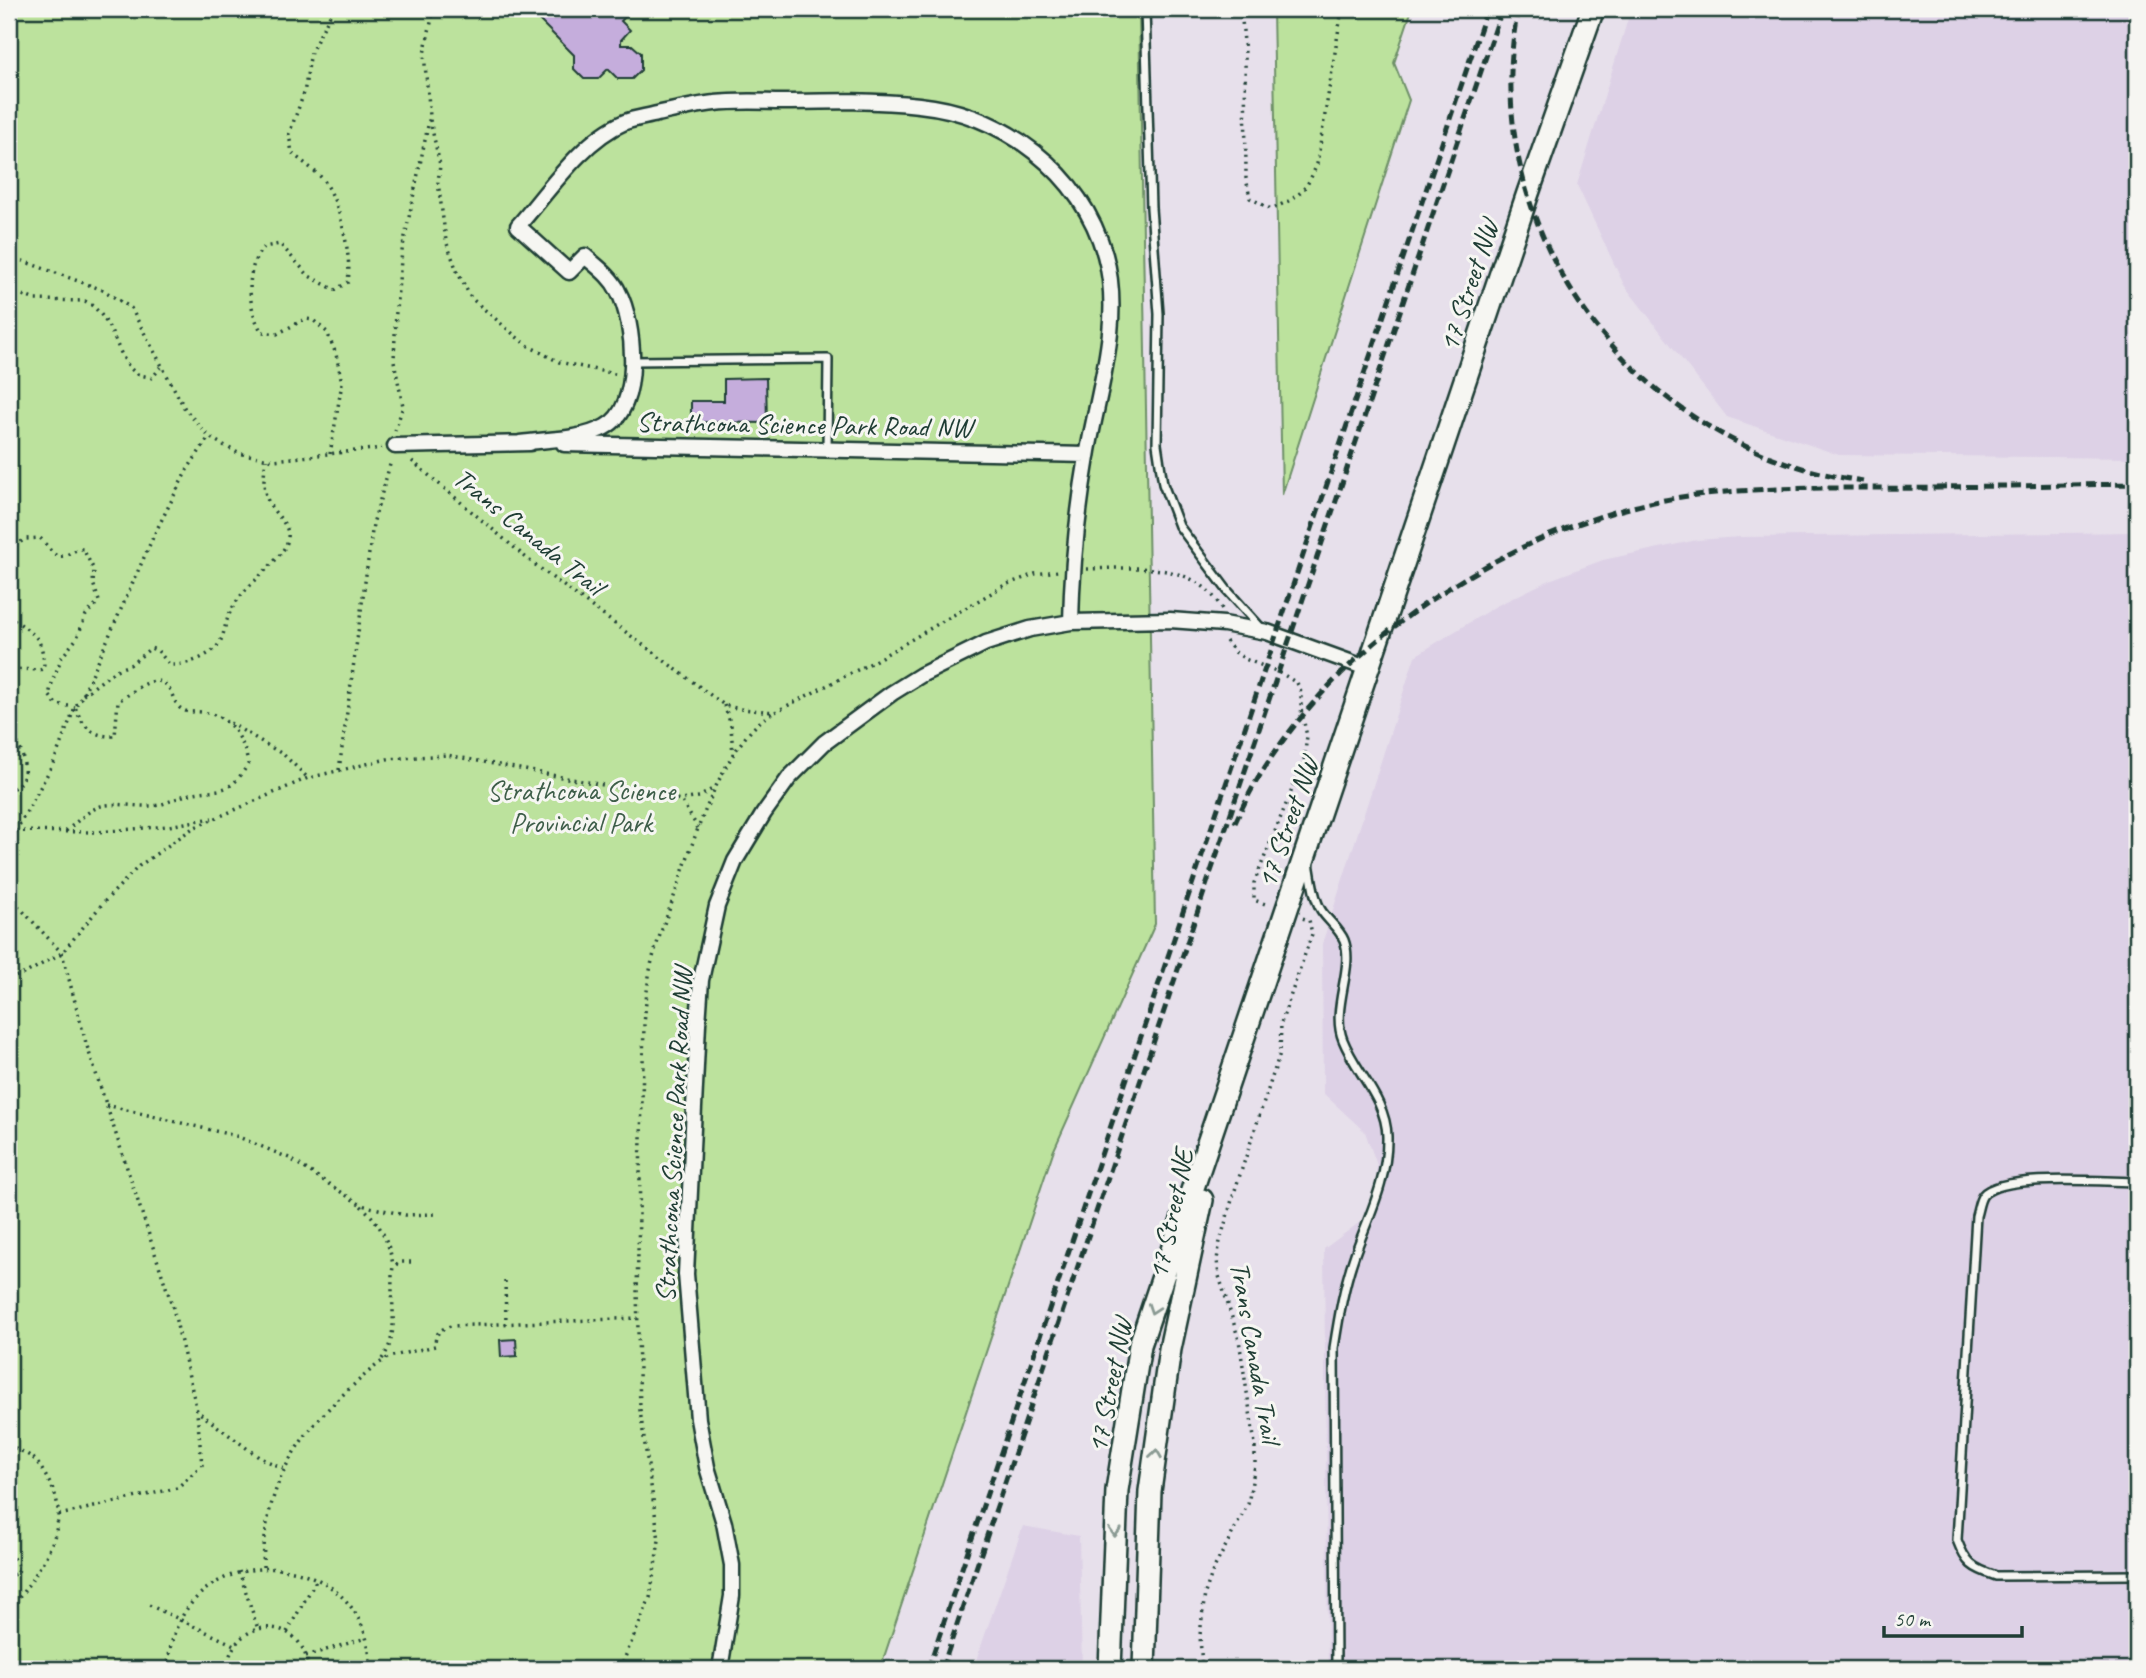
<svg xmlns="http://www.w3.org/2000/svg" width="2146" height="1678" font-family="Caveat,sans-serif">
  <style>
    .built { fill: #ddd1e6 }
    .green { fill: #bce29d; stroke: #6e9068; stroke-width: 2 }
    .building { fill: #c5addc; stroke: #1f3d34; stroke-width: 2 }
    .lines { fill: none; stroke-linecap: round; stroke-linejoin: round }
    .lane-casing { stroke: #1f3d34; stroke-width: 12 }
    .street-casing { stroke: #1f3d34; stroke-width: 19 }
    .secondary-casing { stroke: #1f3d34; stroke-width: 26 }
    .path { stroke: #1f3d34; stroke-width: 3.5; stroke-dasharray: 2 5; stroke-linecap: butt }
    .lane { stroke: #f6f6f2; stroke-width: 7 }
    .street { stroke: #f6f6f2; stroke-width: 14 }
    .secondary { stroke: #f6f6f2; stroke-width: 21 }
    .rail { stroke: #1f3d34; stroke-width: 5; stroke-dasharray: 10 5; stroke-linecap: butt }
    .oneway { stroke: #8a9a93 }
    .labels { text-anchor: middle; stroke-width: 6; stroke-linejoin: round; paint-order: stroke }
    .street-label { font-size: 28px; fill: #1f3d34; stroke: #f6f6f2 }
    .park-label { font-size: 28px; fill: #3e5e49; stroke: #f6f6f2 }
  </style>
  <rect width="100%" height="100%" fill="#e7e0eb"/>
  <filter id="ink" filterUnits="userSpaceOnUse"><feTurbulence type="fractalNoise" baseFrequency=".0143" numOctaves="2"/><feDisplacementMap in="SourceGraphic" scale="14" xChannelSelector="R" yChannelSelector="G"/><feConvolveMatrix kernelMatrix="1 2 1 2 8 2 1 2 1" color-interpolation-filters="sRGB"/></filter>
  <g filter="url(#ink)">
    <path class="built" d="M1631,9h506v449l-298,-3 -112,-38 -103,-132 -47,-100z
      M2137,532v1137h-809l-4,-420 36,-27 9,-14 7,-26 1,-17 -12,-33 -42,-39 -1,-149 93,-288 81,-50 56,-27 51,-19 94,-20 43,-3z
      M1023,1526l56,10 3,133h-109z"/>
    <path class="green" d="M9,9h1130l16,915 -102,228 -173,517h-871z
      M1273,9h139l-18,54 15,37 -127,395z"/>
    <path class="building" d="M528,9h105l-12,12 9,9 -9,10v5h11l9,8v17l-9,9h-14l-10,-10 -10,10h-14l-10,-10v-14z
      M766,378l1,45 -76,-1v-21h33v-22z
      M516,1339l1,17 -16,1 -1,-17z"/>
    <g class="lines">
      <defs>
        <path id="lane" d="M1145,9l6,199 8,106 -2,130 6,40 16,42 48,64 35,39
          M633,361l195,-2 -1,91
          M1309,863c3,15 4,34 12,47 6,10 18,18 23,30 11,28 -14,69 -1,100 13,33 43,59 44,96 1,44 -18,79 -32,118 -11,31 -16,62 -21,94l2,321
          M2137,1182c-31,0 -134,-9 -154,13 -4,5 -5,15 -7,21l-19,324c9,24 15,28 39,36l141,-1"/>
        <path id="street" d="M520,443c27,-4 61,-3 85,-16 38,-19 30,-105 13,-136 -7,-15 -22,-25 -33,-35l-16,16 -51,-46c30,-34 64,-86 107,-104 10,-4 21,-5 32,-8 18,-4 38,-9 58,-11 24,-3 50,-1 75,-1 43,-1 86,-2 129,3 85,9 162,67 186,150 18,64 -6,133 -17,196 -10,57 -16,114 -17,171
          M564,444l523,11
          M395,446l135,-3
          M720,1669l12,-73v-31l-8,-42 -17,-56 -9,-48 -12,-145 12,-250 3,-44 16,-74 18,-45 29,-48 25,-35 35,-35 68,-50 29,-18 65,-32 44,-14 41,-7 99,-2 54,4 43,8 102,37"/>
        <path id="secondary" d="M1110,1669l7,-179 23,-145 388,-1152 65,-184
          M1144,1669l6,-178 20,-142 32,-149"/>
      </defs>
      <use href="#lane" class="lane-casing"/>
      <use href="#street" class="street-casing"/>
      <use href="#secondary" class="secondary-casing"/>
      <path class="path" d="M1241,9l4,44 1,125 4,20 21,11c28,-12 34,-16 46,-45l25,-155
        M430,120l10,45 -2,17 8,59 11,30 14,27 54,46 34,18 56,12
        M9,256l94,34 28,18 54,101 24,28 29,16 36,7 108,-12
        M9,293l11,1 15,6 50,1c30,16 31,59 51,72 4,3 12,3 16,5l9,-11
        M9,391l4,42 -4,12
        M395,431l8,-25 -9,-45 2,-51 6,-59 28,-135 -6,-62 10,-45
        M330,454l12,-71 -6,-29 -9,-22 -14,-12 -8,-1 -28,15 -15,-2c-12,-18 -16,-50 -7,-71 1,-5 6,-10 9,-14l16,-3 29,32 26,14 13,-8c4,-26 -8,-78 -23,-100 -8,-11 -23,-20 -33,-29l-3,-19 15,-41 7,-41 22,-43
        M412,461l118,100 194,144 16,4 35,3 96,-49 134,-78 30,-11 23,-3
        M9,550l16,-11 15,-1c5,4 10,14 16,17 10,5 17,-7 27,-6l11,21 -1,13 6,18 -13,14 -9,23 -15,19 -9,22 -4,16 7,9 19,3
        M1087,569c47,-1 108,-9 135,40
        M9,615c23,20 34,18 35,53l-4,2 -31,-1
        M1226,641l9,11 10,7 34,13 18,11 4,8v18l6,27 -3,24 -50,123v17l14,5
        M83,695l33,-25 14,-5 21,-17 7,3 12,14c15,1 39,-8 48,-20 6,-8 6,-17 9,-25 3,-10 10,-20 17,-28 10,-12 43,-38 44,-54 2,-15 -15,-24 -20,-37 -6,-14 -4,-28 -2,-42
        M724,705l7,20 2,30
        M230,723l54,32 24,23
        M9,732c10,6 20,37 13,48 -3,5 -9,8 -13,11
        M339,770l34,-246 18,-63
        M698,828l-17,-28 18,-3 15,-9
        M9,831l88,1 72,-6 43,-8
        M16,831l37,-67 22,-57 7,-10 72,-162 33,-65 22,-33
        M66,831c11,-9 22,-21 35,-25 16,-4 33,1 49,0 13,0 23,-7 36,-11 32,-9 42,4 62,-31 -4,-26 -19,-50 -47,-52 -9,-1 -13,2 -21,-4 -9,-8 -8,-26 -23,-27 -14,0 -27,14 -39,20l-3,35c-23,1 -32,-9 -40,-29
        M9,896l53,57 24,90 87,265 24,103 63,47 23,10
        M9,979l17,-6 36,-20 41,-50 36,-37 54,-38 115,-50 79,-19 60,-4 234,45
        M106,1105l130,31 53,22 72,47 44,10 32,-1
        M361,1206c18,15 28,35 32,59
        M505,1281l1,43
        M382,1359c20,-27 6,-62 11,-92l7,-5h11
        M9,1444c7,5 17,9 24,14 6,5 11,15 15,22 30,47 -14,95 -39,132
        M9,1485l4,4c3,15 1,27 -4,41
        M59,1515l118,-27 25,-23 -5,-52
        M9,1552l10,15 -1,6 -9,3
        M263,1567c2,-97 44,-144 115,-203l11,-7 46,-11c0,-12 4,-17 16,-20l187,-8
        M239,1571l19,58
        M149,1605l85,40
        M287,1632l30,-53
        M306,1656l60,-18
        M168,1669c5,-138 204,-130 202,0
        M227,1669c5,-55 78,-55 81,0
        M620,1669l30,-71 9,-58 -19,-129 -3,-121 7,-265c2,-22 3,-43 8,-64 6,-23 15,-45 23,-67 18,-52 49,-155 99,-182
        M1202,1669l-2,-34 5,-42 8,-23 35,-66 7,-39v-21l-16,-104 -20,-64 -2,-16 3,-19 14,-48 46,-140 1,-30 31,-89 -3,-14 -7,-2"/>
      <use href="#lane" class="lane"/>
      <use href="#street" class="street"/>
      <use href="#secondary" class="secondary"/>
      <path class="rail" d="M1518,9c-44,225 121,442 345,472
        M1936,487l201,-3
        M1235,823c75,-170 280,-306 461,-328 82,-10 166,-6 248,-7
        M928,1669l559,-1660
        M942,1669l560,-1660"/>
    </g>
    <defs><path id="oneway-chevron" d="M-2-3.5L2.5 0L-2 3.5" fill="none" stroke-width="1.6" stroke-linecap="round" stroke-linejoin="round" transform="scale(1.75)"/></defs>
    <g class="oneway">
      <use href="#oneway-chevron" transform="translate(1153 1309) rotate(109)"/>
      <use href="#oneway-chevron" transform="translate(1156 1454) rotate(-82)"/>
      <use href="#oneway-chevron" transform="translate(1115 1532) rotate(92)"/>
    </g>
  </g>
  <g class="labels">
    <g class="street-label">
      <text transform="translate(1468 285) rotate(-72)" y="10">17 Street NW</text>
      <text transform="translate(804 424) rotate(1)" y="10">Strathcona Science Park Road NW</text>
      <text transform="translate(529 531) rotate(39)" y="10">Trans Canada Trail</text>
      <text transform="translate(1287 822) rotate(-71)" y="10">17 Street NW</text>
      <text transform="translate(673 1135) rotate(-87)" y="10">Strathcona Science Park Road NW</text>
      <text transform="translate(1170 1214) rotate(-78)" y="10">17 Street NE</text>
      <text transform="translate(1256 1352) rotate(80)" y="10">Trans Canada Trail</text>
      <text transform="translate(1109 1385) rotate(-79)" y="10">17 Street NW</text>
    </g>
    <g class="park-label">
      <text x="581" y="800">Strathcona Science<tspan x="581" dy="32">Provincial Park</tspan></text>
    </g>
  </g>
  <rect width="2146" height="1678" fill="none" stroke="#f6f6f2" stroke-width="35"/>
  <rect x="18" y="18" width="2111" height="1643" fill="none" stroke="#1f3d34" stroke-width="2.5" filter="url(#ink)"/>
  <path d="M1884 1626v10h138v-10" fill="none" stroke="#1f3d34" stroke-width="3.5"/>
  <text x="1894" y="1626" font-size="21" fill="#1f3d34" stroke="#f6f6f2" stroke-width="5" paint-order="stroke">50 m</text>
</svg>
